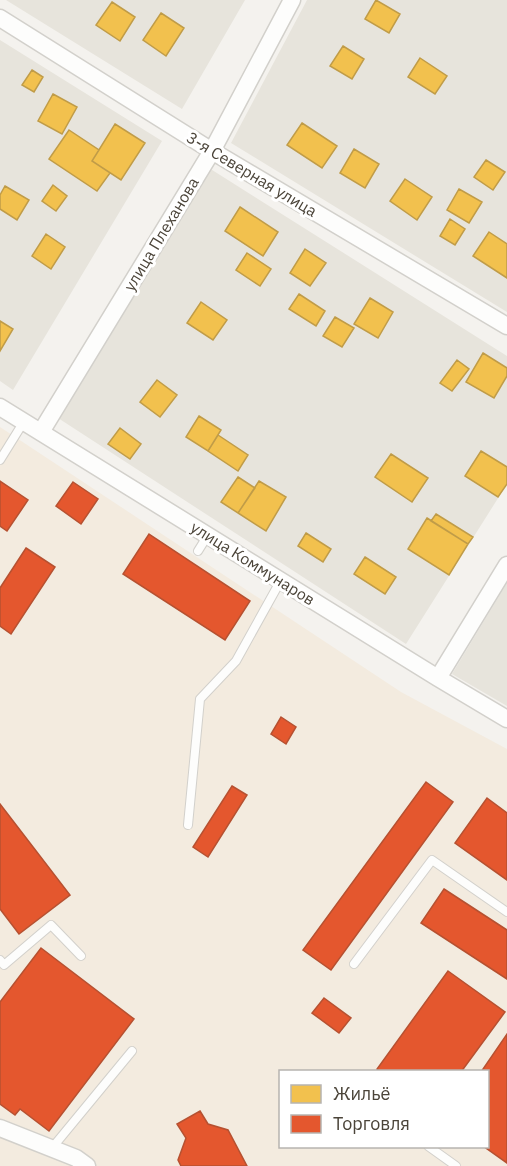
<svg xmlns="http://www.w3.org/2000/svg" width="507" height="1166" font-family="'IBM Plex Sans',sans-serif">
  <style>
    .residential { fill: #e7e4dc }
    .commercial { fill: #f3ebdf; fill-rule: evenodd }
    .homes { fill: #f2c14e; stroke: #c09c48; stroke-width: 1.5 }
    .shops { fill: #e4572e; stroke: #b65131; stroke-width: 1.5 }
    .lines { fill: none; stroke-linecap: round; stroke-linejoin: round }
    .service-casing { stroke: #d2d0cb; stroke-width: 10 }
    .minor-casing { stroke: #d2d0cb; stroke-width: 19 }
    .service { stroke: #fdfdfc; stroke-width: 8 }
    .minor { stroke: #fdfdfc; stroke-width: 16 }
    .labels { text-anchor: middle; stroke-width: 6; stroke-linejoin: round; paint-order: stroke }
    .street-label { font-size: 16px; fill: #4b4439; stroke: #fff }
  </style>
  <rect width="100%" height="100%" fill="#f4f2ee"/>
  <path class="residential" d="M6,0h239l-63,109z
    M307,0h200v312l-276,-169z
    M0,40l162,101 -149,249 -13,-9z
    M209,168l298,188v128l-101,160 -348,-226z
    M507,583v123l-55,-32z"/>
  <path class="commercial" d="M0,427l401,265 106,57v417h-507zM280,1072h208v74h-208z"/>
  <path class="homes" d="M376,0l24,14 -11,19 -24,-14z
    M112,2l23,15 -15,24 -24,-16z
    M161,13l23,15 -18,28 -23,-16z
    M343,46l21,13 -12,20 -22,-13z
    M420,58l27,18 -12,18 -27,-17z
    M32,70l11,7 -9,15 -12,-7z
    M53,94l24,13 -15,27 -24,-13z
    M302,123l35,23 -15,22 -35,-23z
    M115,124l30,19 -24,37 -29,-19z
    M69,130l30,20 -7,11 18,12 -13,18 -48,-32z
    M354,149l25,15 -14,24 -25,-15z
    M486,160l19,12 -12,18 -19,-13z
    M405,179l27,18 -15,23 -27,-19z
    M53,185l14,11 -11,15 -14,-10z
    M5,186l24,14 -12,20 -17,-11v-14z
    M459,189l23,13 -13,21 -22,-13z
    M240,207l38,25 -15,24 -38,-25z
    M450,219l15,10 -10,16 -15,-9z
    M489,232l18,12v34l-34,-22z
    M46,234l19,13 -14,22 -19,-13z
    M305,249l21,14 -16,23 -20,-13z
    M247,253l24,16 -11,17 -24,-16z
    M299,294l26,17 -9,15 -27,-17z
    M370,298l23,14 -15,26 -24,-14z
    M201,302l26,18 -14,20 -26,-17z
    M335,317l19,11 -12,19 -19,-11z
    M0,321l13,8 -13,22z
    M483,353l24,15v8l-13,22 -28,-16z
    M457,360l12,9 -17,22 -12,-8z
    M157,380l20,15 -17,22 -20,-15z
    M199,416l22,14 -13,21 -22,-14z
    M120,428l21,16 -11,15 -22,-15z
    M218,435l30,20 -10,16 -30,-20z
    M481,451l26,16v17l-9,13 -33,-21z
    M391,454l37,24 -16,24 -37,-25z
    M238,477l17,11 -17,25 -17,-11z
    M259,481l27,16 -20,34 -28,-18z
    M436,514l37,23 -5,7 -37,-23z
    M427,518l41,26 -19,31 -41,-26z
    M306,533l25,16 -8,13 -25,-16z
    M365,557l31,20 -11,17 -31,-20z"/>
  <path class="shops" d="M0,481l28,19 -21,31 -7,-5z
    M73,482l25,17 -17,25 -25,-18z
    M149,534l101,67 -25,39 -102,-66z
    M26,548l29,19 -44,67 -11,-8v-38z
    M281,717l15,10 -10,17 -15,-10z
    M426,782l27,20 -122,168 -28,-20z
    M232,786l15,9 -39,62 -15,-10z
    M487,798l20,15v67l-52,-37z
    M0,804l70,91 -51,39 -19,-25z
    M444,889l63,41v49l-86,-56z
    M41,948l93,71 -85,112 -29,-22 -5,6 -15,-11v-102z
    M448,971l57,41 -44,60h-80l-4,-3z
    M324,998l27,20 -12,15 -27,-20z
    M507,1034v129l-24,-17h5v-74h-7z
    M200,1111l8,13 20,6 19,36h-66l-3,-6 8,-22 -9,-14z"/>
  <g class="lines">
    <defs>
      <path id="service" d="M0,460l23,-37
        M198,551l10,-16
        M188,825l12,-126 36,-38 45,-81
        M0,960l4,5 47,-40 30,31
        M354,964l78,-104 75,52
        M428,1146l28,20
        M52,1148l80,-97"/>
      <path id="minor" d="M0,18l212,133 295,175
        M0,407l438,271 69,41
        M41,432l171,-281 80,-151
        M438,678l69,-113
        M0,1128l76,30 11,8"/>
    </defs>
    <use href="#service" class="service-casing"/>
    <use href="#minor" class="minor-casing"/>
    <use href="#service" class="service"/>
    <use href="#minor" class="minor"/>
  </g>
  <g class="labels">
    <g class="street-label">
      <text transform="translate(252 174) rotate(31)" y="6">3-я Северная улица</text>
      <text transform="translate(161 234) rotate(-59)" y="6">улица Плеханова</text>
      <text transform="translate(253 563) rotate(32)" y="6">улица Коммунаров</text>
    </g>
  </g>
  <rect x="279" y="1070" width="210" height="78" fill="#ffffff" stroke="#b7b4b0" stroke-width="1.5"/>
  <rect x="291" y="1085" width="30" height="18" fill="#f2c14e" stroke="#b7b4b0" stroke-width="1.5"/>
  <text x="333" y="1100" font-size="18" fill="#4b4439">Жильё</text>
  <rect x="291" y="1115" width="30" height="18" fill="#e4572e" stroke="#b7b4b0" stroke-width="1.5"/>
  <text x="333" y="1130" font-size="18" fill="#4b4439">Торговля</text>
</svg>
